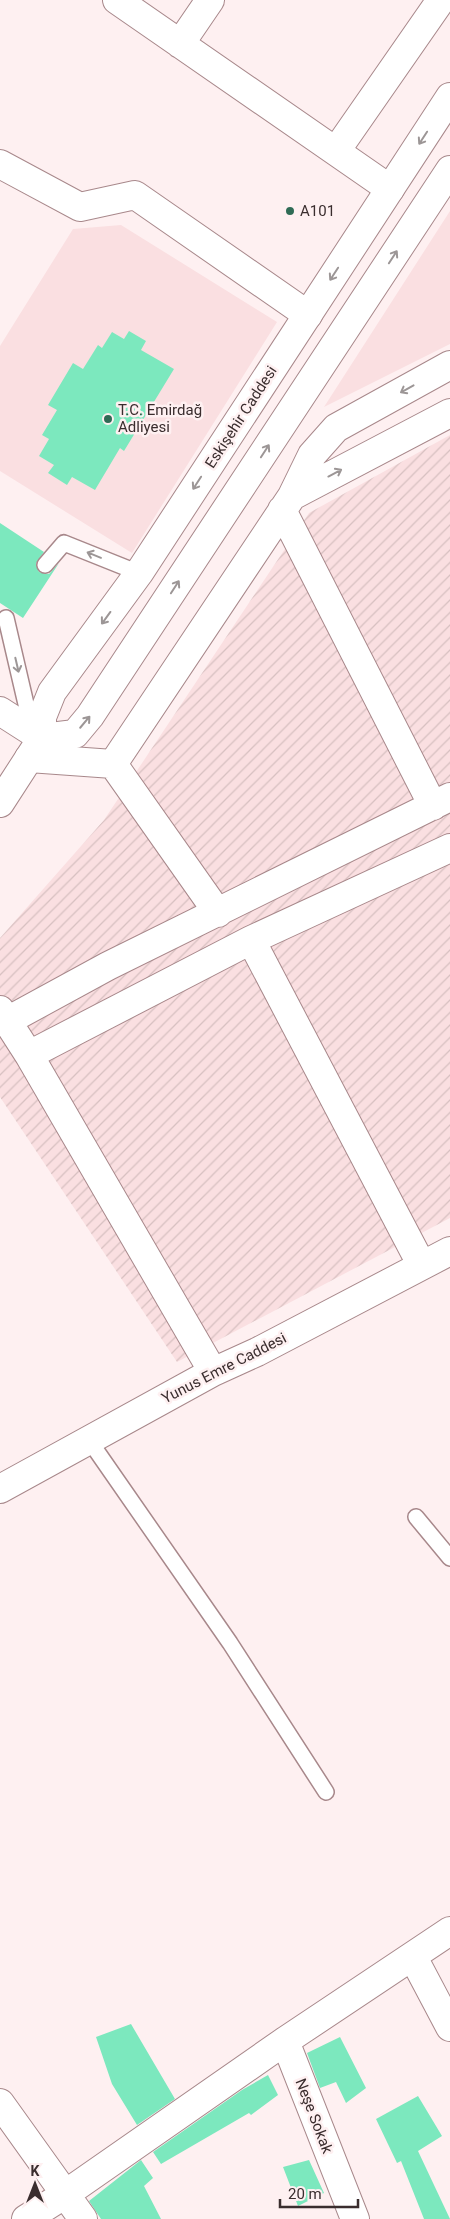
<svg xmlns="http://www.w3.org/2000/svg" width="450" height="2219" font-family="Roboto,sans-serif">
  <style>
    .built { fill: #fadfe1 }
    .industrial { fill: url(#industrial-furrows) }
    .building { fill: #7ce8be }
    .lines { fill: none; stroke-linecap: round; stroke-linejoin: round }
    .service-casing { stroke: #a8888b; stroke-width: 18 }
    .minor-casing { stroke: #a8888b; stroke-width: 30 }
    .secondary-casing { stroke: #a8888b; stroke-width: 30 }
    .service { stroke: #fff; stroke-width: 15 }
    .minor { stroke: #fff; stroke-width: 28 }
    .secondary { stroke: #fff; stroke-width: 28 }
    .oneway { stroke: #9c9696 }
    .poi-dot { fill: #2f6b55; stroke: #fef0f1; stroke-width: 2 }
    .labels { text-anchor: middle; stroke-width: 5; stroke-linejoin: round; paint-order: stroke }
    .poi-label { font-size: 15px; fill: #3a2d2e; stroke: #fef0f1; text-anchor: start }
    .street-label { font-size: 15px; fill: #3a2d2e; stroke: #fef0f1 }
  </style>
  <defs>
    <pattern id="industrial-furrows" width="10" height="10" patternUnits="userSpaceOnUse" patternTransform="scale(1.25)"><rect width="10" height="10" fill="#fadfe1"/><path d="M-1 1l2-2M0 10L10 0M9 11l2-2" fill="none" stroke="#d7c0c1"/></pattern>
  </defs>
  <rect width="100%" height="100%" fill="#fef0f1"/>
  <path class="built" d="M450,211v133l-126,63z
    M121,225l156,97 -145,231 -132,-82v-125l73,-117z"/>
  <path class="industrial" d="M450,435v783l-273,144 -177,-265v-159l104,-118 205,-307z"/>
  <path class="building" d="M129,331l17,10 -5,9 33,19 -50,82 -4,-3 -25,42 -23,-13 -5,8 -19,-12 6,-8 -15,-9 10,-17 -7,-4 15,-25 -9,-5 25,-42 10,6 15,-24 4,3 10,-16 12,7z
    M0,523l44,29 -8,11 3,9 10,2 10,-11 -36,55 -23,-15z
    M131,2024l44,75 -38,26 -25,-41 -16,-47z
    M340,2037l26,51 -20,15 -10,-21 -16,6 -13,-35z
    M268,2075l10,20 -27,20 -2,-2 -88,51 -8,-12 89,-62z
    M418,2096l24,40 -24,15 32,68h-26l-23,-58 -4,2 -21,-44z
    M141,2160l12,18 -9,8 17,33h-60l-12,-18z
    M309,2160l15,33 -26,13 -15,-39z"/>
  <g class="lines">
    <defs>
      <path id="service" d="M45,565l19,-22 75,30
        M6,618l23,99 7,12
        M89,1440l141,203 96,149
        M416,1517l34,41"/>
      <path id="minor" d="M117,0l273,189
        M180,44l30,-44
        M336,151l105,-151
        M0,164l80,43 55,-12 173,120
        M292,496l158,-83
        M282,510l151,296
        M0,711l42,27
        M29,758l84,6 105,149
        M113,764l179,-268 20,-41 24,-27 114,-63
        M251,940l170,324
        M0,1010l29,45 184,317
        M7,1021l101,-55 342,-169
        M29,1055l222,-115 199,-92
        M0,1489l213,-117 44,-20 193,-101
        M413,1957l37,70
        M285,2041l70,178
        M0,2103l83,116
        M26,2219l38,-24 221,-154 165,-110"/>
      <path id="secondary" d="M42,738l33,-4 15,-18 360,-546
        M0,803l42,-65v-21l10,-25 87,-119 311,-476"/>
    </defs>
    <use href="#service" class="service-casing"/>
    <use href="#minor" class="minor-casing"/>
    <use href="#secondary" class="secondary-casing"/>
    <use href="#service" class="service"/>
    <use href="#minor" class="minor"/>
    <use href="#secondary" class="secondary"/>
  </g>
  <defs><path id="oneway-shaft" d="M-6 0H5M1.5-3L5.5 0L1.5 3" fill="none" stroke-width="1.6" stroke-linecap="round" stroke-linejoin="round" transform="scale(1.25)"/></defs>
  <g class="oneway">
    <use href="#oneway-shaft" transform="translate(423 138) rotate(123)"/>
    <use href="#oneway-shaft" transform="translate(393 257) rotate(-57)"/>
    <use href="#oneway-shaft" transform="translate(334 274) rotate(123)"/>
    <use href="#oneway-shaft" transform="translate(407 389) rotate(151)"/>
    <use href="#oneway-shaft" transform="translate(265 451) rotate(-57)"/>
    <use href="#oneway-shaft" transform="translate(335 473) rotate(-28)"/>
    <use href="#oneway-shaft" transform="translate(197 483) rotate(123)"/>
    <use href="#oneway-shaft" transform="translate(94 555) rotate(-158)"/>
    <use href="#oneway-shaft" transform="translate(175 587) rotate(-57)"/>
    <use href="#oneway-shaft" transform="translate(106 618) rotate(126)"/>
    <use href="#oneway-shaft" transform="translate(17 665) rotate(77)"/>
    <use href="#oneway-shaft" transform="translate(85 722) rotate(-50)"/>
  </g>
  <g class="poi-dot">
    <circle cx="290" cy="211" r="5"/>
    <circle cx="108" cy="419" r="5"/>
  </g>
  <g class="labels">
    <g class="poi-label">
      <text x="300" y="216">A101</text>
      <text x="118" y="415">T.C. Emirdağ<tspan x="118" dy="17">Adliyesi</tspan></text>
    </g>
    <g class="street-label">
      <text transform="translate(241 417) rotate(-57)" y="5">Eskişehir Caddesi</text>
      <text transform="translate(224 1368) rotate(-27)" y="5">Yunus Emre Caddesi</text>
      <text transform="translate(314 2116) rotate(69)" y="5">Neşe Sokak</text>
    </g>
  </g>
  <g transform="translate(35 2184)" stroke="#fef0f1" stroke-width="4" paint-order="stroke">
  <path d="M0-4L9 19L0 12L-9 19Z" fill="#3a2d2e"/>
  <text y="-8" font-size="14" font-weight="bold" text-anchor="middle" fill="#3a2d2e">K</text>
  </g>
  <path d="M280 2199v8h78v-8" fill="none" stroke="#3a2d2e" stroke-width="2.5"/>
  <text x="288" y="2199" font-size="15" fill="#3a2d2e" stroke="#fef0f1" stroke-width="4" paint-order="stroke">20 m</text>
</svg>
